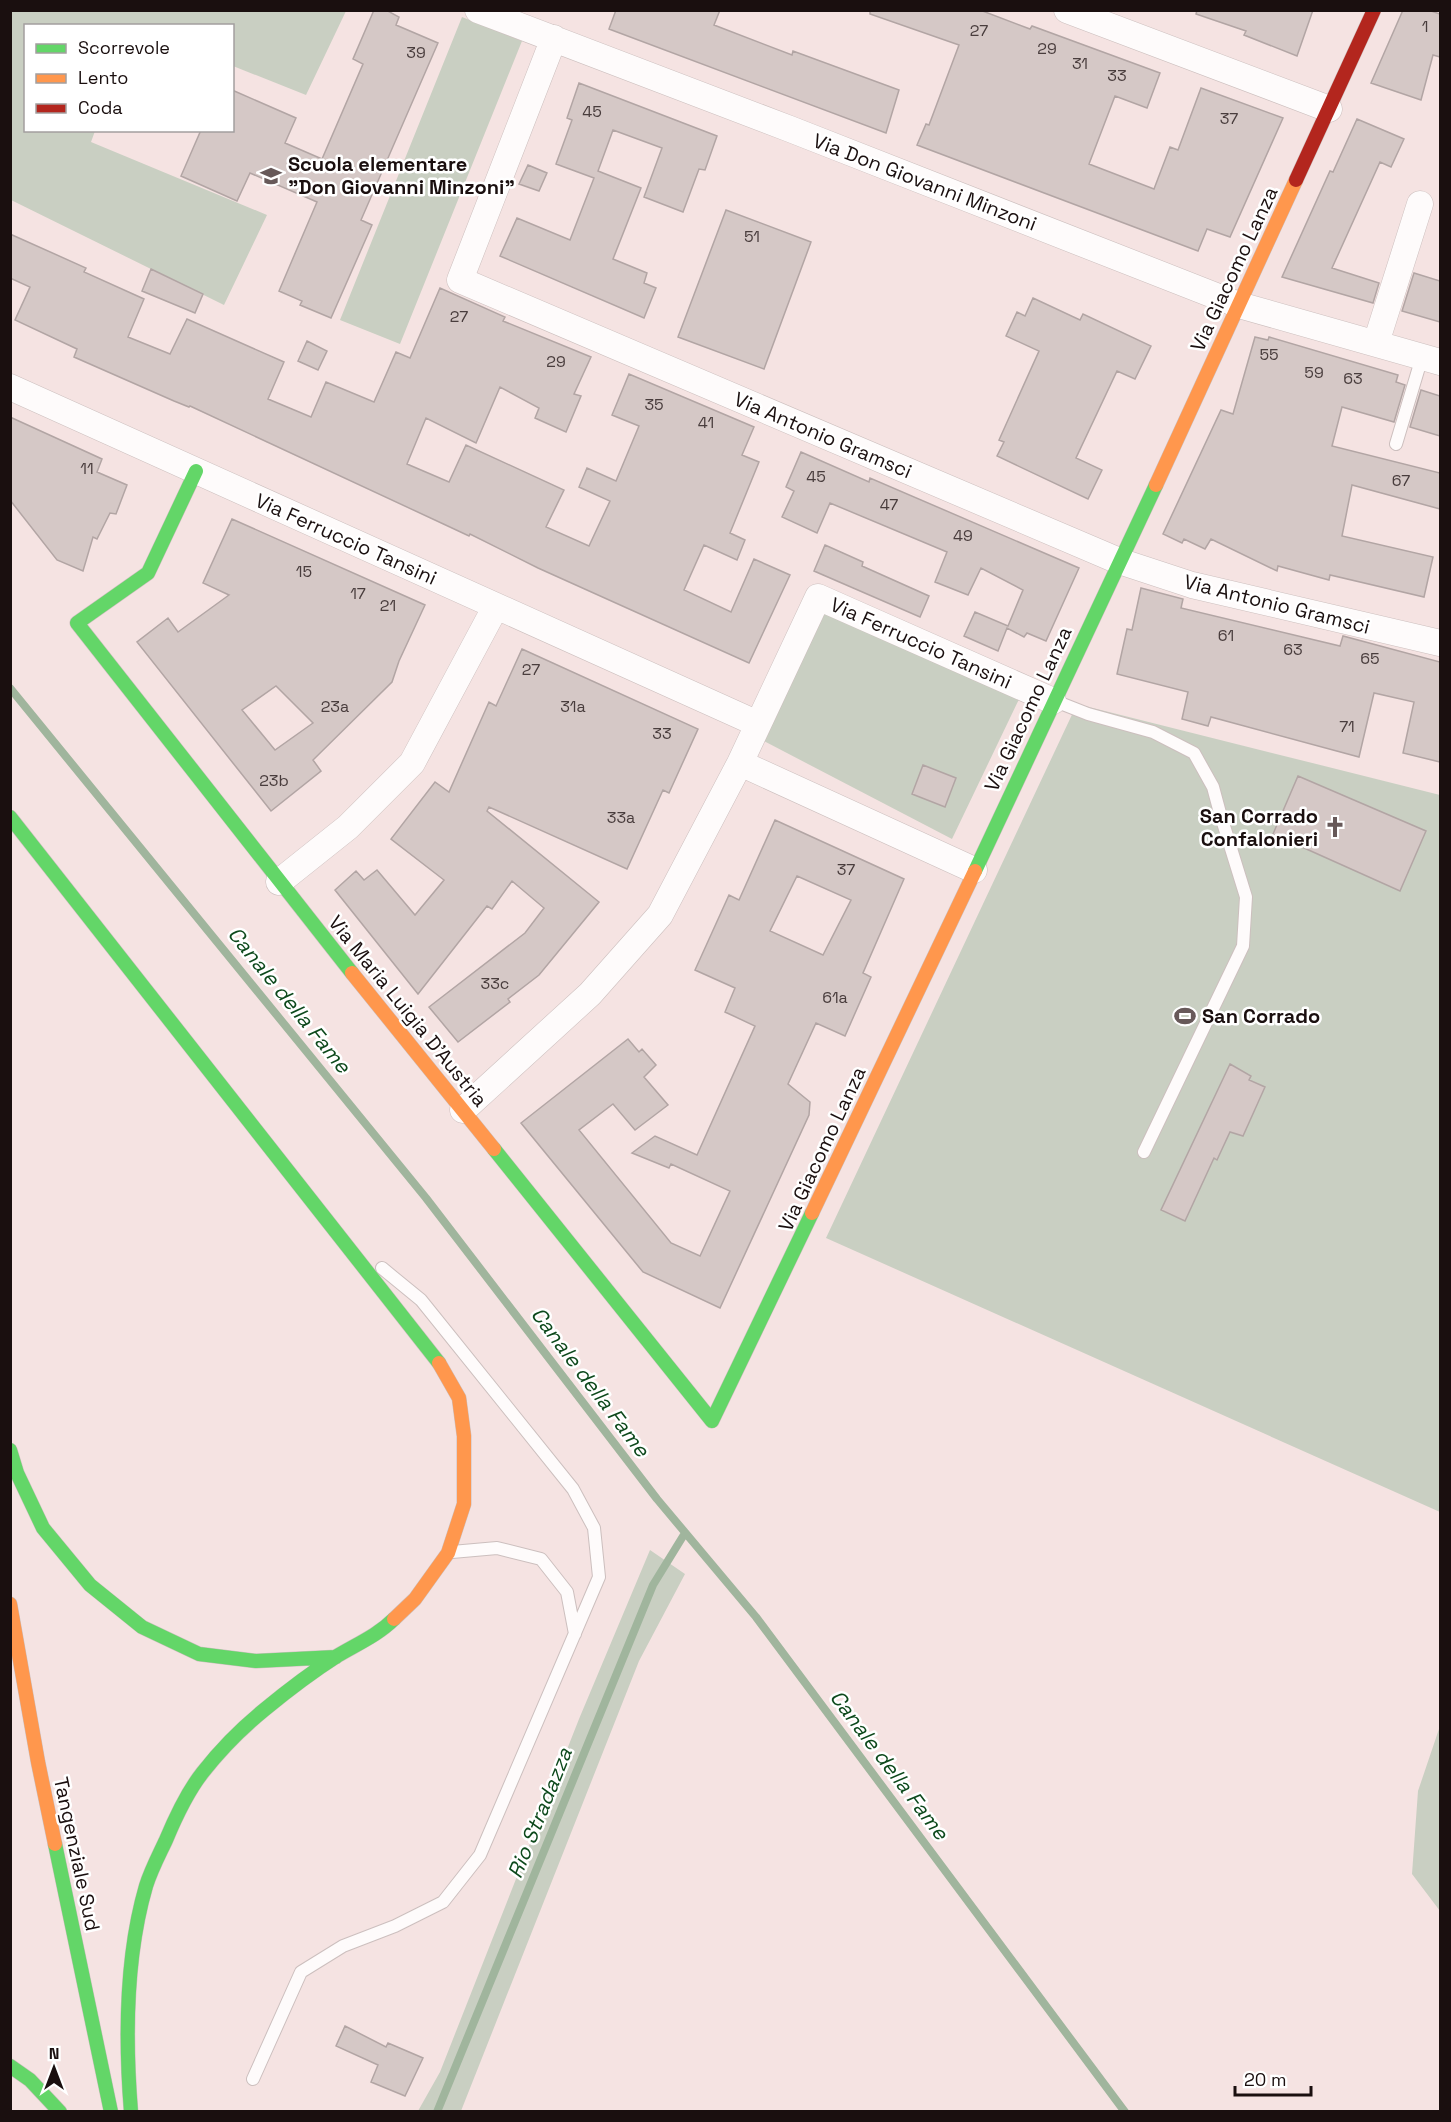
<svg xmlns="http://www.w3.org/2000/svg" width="1451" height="2122" font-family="'Space Grotesk',sans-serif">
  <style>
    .green { fill: #c9cfc2 }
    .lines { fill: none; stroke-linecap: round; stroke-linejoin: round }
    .stream { stroke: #a0b59d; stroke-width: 8 }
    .building { fill: #d5c8c6; stroke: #b2a5a4; stroke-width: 1.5; fill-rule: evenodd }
    .lane-casing { stroke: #ccbfbe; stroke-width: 14 }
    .street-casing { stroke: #ccbfbe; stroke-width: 27 }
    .fast-casing { stroke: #ccbfbe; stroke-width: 15 }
    .slow-casing { stroke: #ccbfbe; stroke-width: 15 }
    .jam-casing { stroke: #ccbfbe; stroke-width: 15 }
    .lane { stroke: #fefbfb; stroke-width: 12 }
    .street { stroke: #fefbfb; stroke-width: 26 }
    .fast { stroke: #63d668; stroke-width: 14 }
    .slow { stroke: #ff974d; stroke-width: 14 }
    .jam { stroke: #b3261e; stroke-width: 14 }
    .labels { text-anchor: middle; stroke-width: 5; stroke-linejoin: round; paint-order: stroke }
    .number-label { font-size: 16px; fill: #493d3d }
    .poi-label { font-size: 20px; font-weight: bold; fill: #1a0f0f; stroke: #fff; text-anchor: start }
    .street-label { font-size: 20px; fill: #1a0f0f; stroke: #fff }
    .water-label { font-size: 21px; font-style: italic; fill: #0d491c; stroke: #fff }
  </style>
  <rect width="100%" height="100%" fill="#f5e3e2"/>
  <path class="green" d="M10,11h336l-40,84 -73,-29 -1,-40h-206v104l69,1 -4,11 176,73 -43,90 -213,-105z
    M462,17l60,24 -122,303 -60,-24z
    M821,608l200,87 -69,144 -192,-100z
    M1077,704l363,91v717l-614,-274z
    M650,1550l35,24 -46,87 -178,450h-43l22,-39 139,-353z
    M1440,1726v185l-28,-37 6,-83z"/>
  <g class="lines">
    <path class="stream" d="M10,688l416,510 231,301 99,118 369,495
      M437,2112l216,-527 32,-52"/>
  </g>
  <path class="building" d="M374,10h12l13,7 -3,8 42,18 -77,177 11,5 -41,93 -31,-13 2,-4 -23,-10 38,-89 -67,-29 -13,28 -56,-25 20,-46h31v-40l64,28 -11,25 37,16 41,-95 -10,-5z
    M616,10h104l-6,15 78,30 1,-4 106,39 -13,43 -277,-104z
    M870,10h110l50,19 2,-3 128,47 -13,35 -32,-12 -26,68 65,25 16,-42 8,3 23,-62 82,30 -53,119 -23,-8 -9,22 -281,-106 9,-21 3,1 30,-80 -89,-31z
    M1197,10h116l-16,46 -53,-21 2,-4 -50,-17z
    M1403,10h25l12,4v43l-7,-2 -12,45 -50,-17z
    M579,83l138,53 -12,34 -6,-1 -16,43 -39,-15 18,-49 -49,-18 -15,41 43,17 -28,71 34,14 -3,10 12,5 -12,30 -144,-62 17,-38 53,22 24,-62 -38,-14 16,-44 -5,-2z
    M1357,119l47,20 -13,28 -11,-5 -48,106 47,15 -6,20 -91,-26 48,-106 3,1z
    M528,165l19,8 -8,18 -20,-7z
    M726,210l85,32 -47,127 -86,-32z
    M10,234l76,34 -2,4 60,27 -16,38 42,17 17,-35 97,43 -16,37 43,18 15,-35 48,20 22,-50 14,6 30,-70 65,29 -2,4 88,36 -17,37 7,2 -15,36 -31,-14 4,-10 -39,-21 -24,56 -50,-25 -19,46 42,18 17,-37 98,45 -18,37 43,19 21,-45 -31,-14 8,-19 29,13 23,-55 -27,-11 17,-41 125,53 -12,28 17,7 -29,71 15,7 -8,20 -33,-15 -20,45 47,22 23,-53 36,16 -41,88 -211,-95 -68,-34 -1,2 -17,-8 -262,-122 -1,1 -15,-6 -100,-44 3,-8 -62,-29 15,-33 -20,-9z
    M151,269l52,25 -8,19 -53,-22z
    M1414,273l26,8v41l-38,-11z
    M1033,298l47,22 3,-6 68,32 -16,33 -18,-8 -41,87 26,12 -14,29 -91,-43 7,-14 -5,-2 40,-89 -33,-15 11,-24 8,4z
    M1255,337l13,3 1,-3 129,38 -2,7 9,3 -11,37 -52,-15 -10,39 108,27v36l-88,-24 -10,51 91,21 -9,40 -94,-22 -1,5 -51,-14 -1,5 -66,-32 -6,10 -21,-10 -2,4 -19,-9 58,-124 12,4z
    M307,341l20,10 -9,19 -20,-9z
    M1421,390l19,6v40l-30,-9z
    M10,417l92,42 -5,13 30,13 -11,29 -6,-1 -13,26 -4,-2 -10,34 -26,-11 -47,-60z
    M801,452l68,30 1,-4 209,90 -33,73 -19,-8 -3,4 -17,-9 -9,23 -34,-15 11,-24 33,14 15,-36 -42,-22 -13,27 -33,-13 12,-30 -117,-49 -13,30 -35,-16 12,-26 -8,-4z
    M232,519l193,86 -26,56 -7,21 -79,78 8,11 -50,40 -134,-169 31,-24 10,14 51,-37 -26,-12zM276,686l37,37 -38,27 -33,-40z
    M825,545l38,17 -1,4 67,30 -9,21 -106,-46z
    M1141,588l42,11 -2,9 159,38 3,-10 97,26v100l-37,-9 11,-51 -40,-9 -15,64 -148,-40 -3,9 -26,-7 6,-27 -71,-18 10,-45 5,1z
    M522,649l176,80 -29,64 -6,-3 -36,79 -138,-62 -2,4 112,91 -60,73 -31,24 2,3 -52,40 -29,-35 96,-74 19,-25 -32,-27 -20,28 -5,-3 -69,88 -83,-104 21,-19 8,9 13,-10 38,45 29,-35 -53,-41 44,-57 14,10 40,-90 7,4z
    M923,765l33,13 -11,29 -33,-13z
    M1298,776l128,55 -26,60 -127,-57z
    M775,820l129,59 -41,94 8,4 -26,59 -29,-13 -28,61 22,18 -1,13 -89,193 -77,-36 -122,-149 107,-84 11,13 3,-3 14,16 -12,12 24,28 -33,25 -22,-26 -34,26 92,113 29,13 30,-65 -59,-27 -2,4 -37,-15 23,-17 42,19 58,-129 -30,-14 10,-24 -40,-18 34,-75 10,5zM797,876l54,24 -28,55 -53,-24z
    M1230,1064l21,12 -2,4 16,7 -22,49 -13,-4 -13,28 -3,-2 -29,63 -24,-11z
    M345,2026l41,21 2,-4 35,15 -18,38 -34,-14 7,-17 -42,-19z"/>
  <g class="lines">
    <defs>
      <path id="lane" d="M1396,444l26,-87
        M1055,701l33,13 65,18 41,21 19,34 7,26 26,84 -3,49 -99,206
        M452,1552l45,-4 44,11 26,33 8,42
        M253,2079l48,-107 42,-26 52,-20 48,-24 37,-47 119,-278 -5,-49 -21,-39 -152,-189 -39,-32"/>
      <path id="street" d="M478,10l312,119 449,176 201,57
        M1067,10l262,99
        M554,38l-94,242 659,281 73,24 248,58
        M1376,343l44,-139
        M10,387l748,337
        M740,763l234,107
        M279,882l69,-55 64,-64 84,-157
        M463,1110l127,-116 70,-79 80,-152 78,-166 235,104"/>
      <path id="fast" d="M196,471l-48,102 -71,50 275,350
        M10,817l429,546
        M975,871l181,-386
        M494,1149l218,272 100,-208
        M10,1450l7,23 26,55 47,57 52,42 57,27 57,7 80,-4
        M55,1844l56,268
        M10,2066l20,14 30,32
        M131,2112c-6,-74 -6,-154 15,-226 5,-16 13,-31 20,-46 10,-24 21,-48 37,-68 18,-23 39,-44 61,-62 23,-19 48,-38 73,-54 20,-12 41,-21 57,-37"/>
      <path id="slow" d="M1156,485l140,-305
        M352,973l142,176
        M812,1213l163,-342
        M10,1604l28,158 17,82
        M394,1619l21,-20 33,-46 16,-49v-68l-5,-38 -20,-35"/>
      <path id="jam" d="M1296,180l78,-170"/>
    </defs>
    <use href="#lane" class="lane-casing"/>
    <use href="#street" class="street-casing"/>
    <use href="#fast" class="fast-casing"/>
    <use href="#slow" class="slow-casing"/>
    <use href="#jam" class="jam-casing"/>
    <use href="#lane" class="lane"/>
    <use href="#street" class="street"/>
    <use href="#fast" class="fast"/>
    <use href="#slow" class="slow"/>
    <use href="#jam" class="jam"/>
  </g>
  <defs>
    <symbol id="school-bare" viewBox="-9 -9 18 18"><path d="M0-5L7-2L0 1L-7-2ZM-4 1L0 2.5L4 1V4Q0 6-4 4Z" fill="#675959" stroke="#fff" stroke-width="2.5" paint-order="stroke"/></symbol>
    <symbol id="church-bare" viewBox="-9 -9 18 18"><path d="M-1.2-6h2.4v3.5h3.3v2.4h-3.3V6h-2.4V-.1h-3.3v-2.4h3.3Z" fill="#675959" stroke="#fff" stroke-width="2.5" paint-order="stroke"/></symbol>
    <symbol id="stadium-bare" viewBox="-9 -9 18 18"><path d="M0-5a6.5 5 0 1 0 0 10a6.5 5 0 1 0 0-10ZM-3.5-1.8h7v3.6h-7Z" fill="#675959" stroke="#fff" stroke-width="2.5" paint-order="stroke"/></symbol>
  </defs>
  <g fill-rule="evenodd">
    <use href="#school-bare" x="256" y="161" width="30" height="30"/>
    <use href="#church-bare" x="1320" y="812" width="30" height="30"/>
    <use href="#stadium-bare" x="1170" y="1001" width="30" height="30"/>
  </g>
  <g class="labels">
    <g class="number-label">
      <text x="1425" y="32">1</text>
      <text x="979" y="36">27</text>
      <text x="1047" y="54">29</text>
      <text x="416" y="58">39</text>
      <text x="1080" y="69">31</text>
      <text x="1117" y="81">33</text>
      <text x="592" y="117">45</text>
      <text x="1229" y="124">37</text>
      <text x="752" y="242">51</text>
      <text x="459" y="322">27</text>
      <text x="1269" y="360">55</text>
      <text x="556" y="367">29</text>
      <text x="1314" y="378">59</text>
      <text x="1353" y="384">63</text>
      <text x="654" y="410">35</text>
      <text x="706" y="428">41</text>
      <text x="87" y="474">11</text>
      <text x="816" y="482">45</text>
      <text x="1401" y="486">67</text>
      <text x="889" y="510">47</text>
      <text x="963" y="541">49</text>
      <text x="304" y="577">15</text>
      <text x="358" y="599">17</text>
      <text x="388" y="611">21</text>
      <text x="1226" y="641">61</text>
      <text x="1293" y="655">63</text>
      <text x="1370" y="664">65</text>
      <text x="531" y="675">27</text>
      <text x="335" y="712">23a</text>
      <text x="573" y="712">31a</text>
      <text x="1347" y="732">71</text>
      <text x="662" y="739">33</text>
      <text x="274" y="786">23b</text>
      <text x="621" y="823">33a</text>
      <text x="846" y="875">37</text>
      <text x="495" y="989">33c</text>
      <text x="835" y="1003">61a</text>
    </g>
    <g class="poi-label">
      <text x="288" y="171">Scuola elementare<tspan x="288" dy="23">"Don Giovanni Minzoni"</tspan></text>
      <text x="1318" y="823" text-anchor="end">San Corrado<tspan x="1318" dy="23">Confalonieri</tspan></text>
      <text x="1202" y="1023">San Corrado</text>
    </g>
    <g class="street-label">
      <text transform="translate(925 182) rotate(21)" y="7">Via Don Giovanni Minzoni</text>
      <text transform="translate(1234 269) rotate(-65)" y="7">Via Giacomo Lanza</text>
      <text transform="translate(823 435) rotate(23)" y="7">Via Antonio Gramsci</text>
      <text transform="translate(346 539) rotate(24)" y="7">Via Ferruccio Tansini</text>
      <text transform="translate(1277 604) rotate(14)" y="7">Via Antonio Gramsci</text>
      <text transform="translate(921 643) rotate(24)" y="7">Via Ferruccio Tansini</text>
      <text transform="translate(1028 709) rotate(-65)" y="7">Via Giacomo Lanza</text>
      <text transform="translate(408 1011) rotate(51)" y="7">Via Maria Luigia D'Austria</text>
      <text transform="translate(822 1149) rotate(-65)" y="7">Via Giacomo Lanza</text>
      <text transform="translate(77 1854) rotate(78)" y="7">Tangenziale Sud</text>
    </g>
    <g class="water-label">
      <text transform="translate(289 1000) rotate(51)" y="7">Canale della Fame</text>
      <text transform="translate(590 1382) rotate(53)" y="7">Canale della Fame</text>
      <text transform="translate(889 1765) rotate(53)" y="7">Canale della Fame</text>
      <text transform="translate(540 1813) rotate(-68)" y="7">Rio Stradazza</text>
    </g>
  </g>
  <rect width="1451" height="2122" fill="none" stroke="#1a0f0f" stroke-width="24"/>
  <rect x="24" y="24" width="210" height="108" fill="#ffffff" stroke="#a39f9f" stroke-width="1.5"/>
  <rect x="36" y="44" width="30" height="9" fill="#63d668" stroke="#a39f9f" stroke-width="1.5"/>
  <text x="78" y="54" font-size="18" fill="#1a0f0f">Scorrevole</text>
  <rect x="36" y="74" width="30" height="9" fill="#ff974d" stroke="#a39f9f" stroke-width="1.5"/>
  <text x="78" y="84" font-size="18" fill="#1a0f0f">Lento</text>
  <rect x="36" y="104" width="30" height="9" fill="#b3261e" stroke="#a39f9f" stroke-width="1.5"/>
  <text x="78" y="114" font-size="18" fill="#1a0f0f">Coda</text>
  <g transform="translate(54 2068)" stroke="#ffffff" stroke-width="4.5" paint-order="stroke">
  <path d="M0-4.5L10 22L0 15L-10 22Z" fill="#1a0f0f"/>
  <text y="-9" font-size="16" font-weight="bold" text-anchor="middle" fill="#1a0f0f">N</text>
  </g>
  <path d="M1235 2086v9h76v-9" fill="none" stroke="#1a0f0f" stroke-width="3"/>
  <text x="1244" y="2086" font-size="18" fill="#1a0f0f" stroke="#ffffff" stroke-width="4.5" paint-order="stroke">20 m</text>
</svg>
